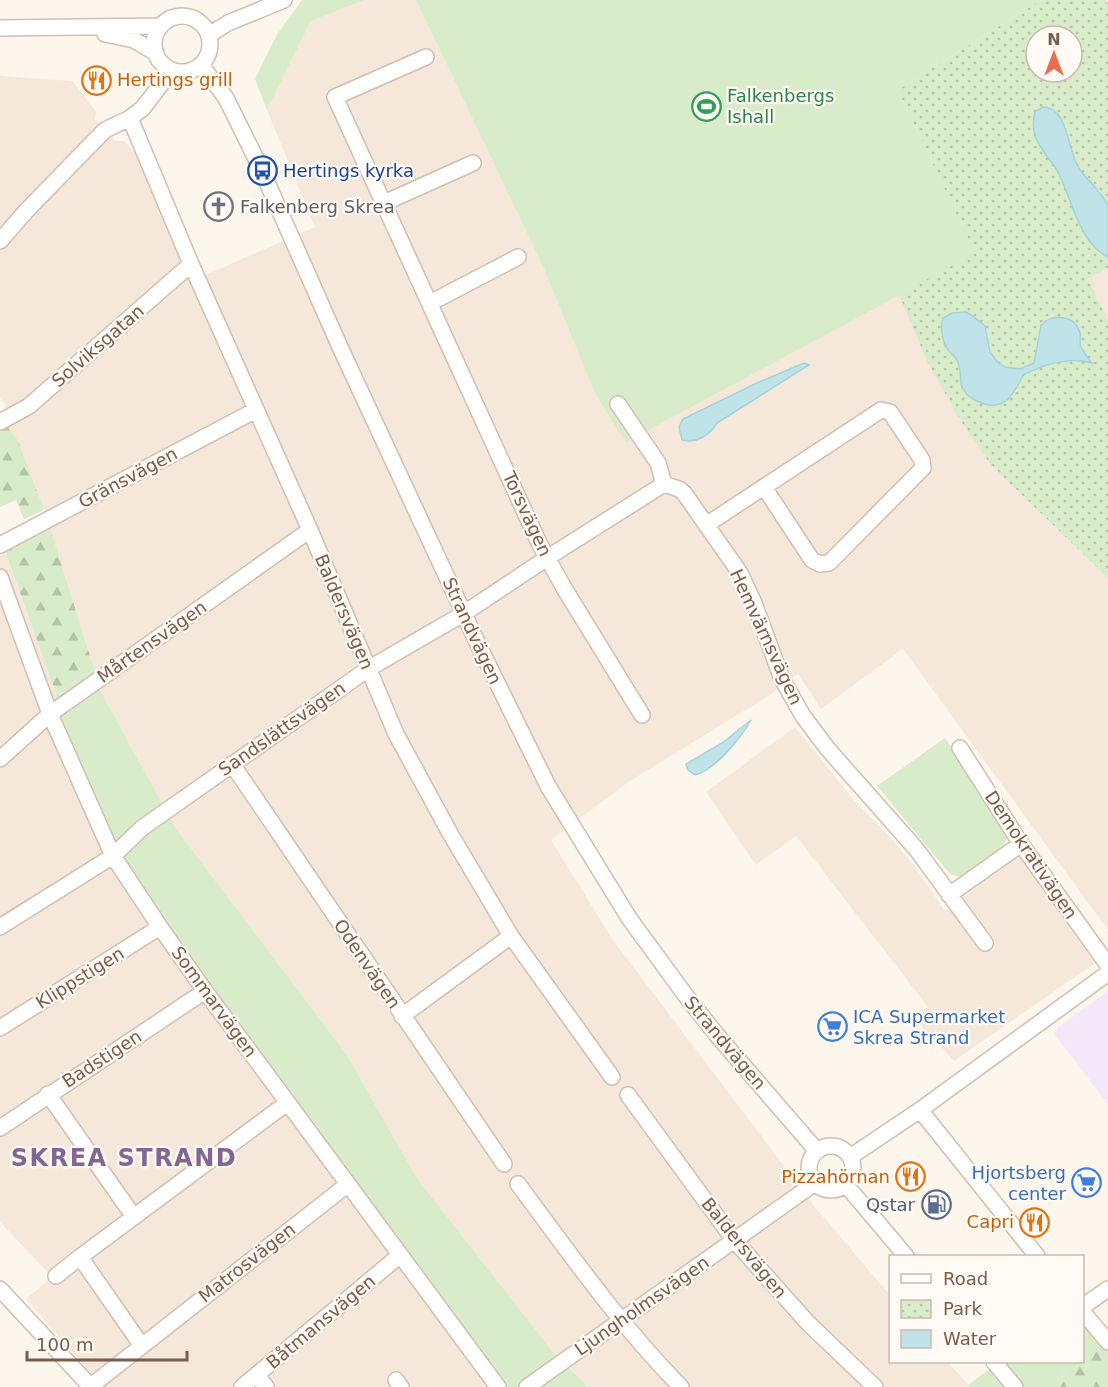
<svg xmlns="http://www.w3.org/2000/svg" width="1108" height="1387" font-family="'DejaVu Sans',sans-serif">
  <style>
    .residential { fill: #f5e8da }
    .education { fill: #f3e8fa }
    .green { fill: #d8ecc9 }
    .forest { fill: url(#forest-firs) }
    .park { fill: url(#park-dots); fill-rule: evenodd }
    .water { fill: #bfe3e8; stroke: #a5d3da; stroke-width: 1.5 }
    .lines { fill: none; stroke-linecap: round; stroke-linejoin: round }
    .minor-casing { stroke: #d1beb0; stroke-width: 18 }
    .minor { stroke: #fff; stroke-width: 15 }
    .labels { text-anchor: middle; stroke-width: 4.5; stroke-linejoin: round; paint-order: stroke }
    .food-label { font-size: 18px; fill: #c56008; stroke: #fffaf3; text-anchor: end }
    .leisure-label { font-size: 18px; fill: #27864d; stroke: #fffaf3; text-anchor: start }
    .transit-label { font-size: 18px; fill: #164399; stroke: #fffaf3; text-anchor: start }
    .worship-label { font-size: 18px; fill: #5b616d; stroke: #fffaf3; text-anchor: start }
    .street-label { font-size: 18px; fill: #7a5c4d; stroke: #fffaf3 }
    .shop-label { font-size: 18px; fill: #366cbe; stroke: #fffaf3; text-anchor: start }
    .service-label { font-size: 18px; fill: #4e5e75; stroke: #fffaf3; text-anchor: end }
    .district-label { font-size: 24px; font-weight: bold; letter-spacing: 1.5px; fill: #846695; stroke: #fffaf3 }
  </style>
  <defs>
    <pattern id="forest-firs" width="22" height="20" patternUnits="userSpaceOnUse" patternTransform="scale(1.5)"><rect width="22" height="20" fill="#d8ecc9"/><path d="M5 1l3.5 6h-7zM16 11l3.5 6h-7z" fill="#b4c2a5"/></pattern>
    <pattern id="park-dots" width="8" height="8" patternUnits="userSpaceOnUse" patternTransform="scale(1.5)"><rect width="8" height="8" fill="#d8ecc9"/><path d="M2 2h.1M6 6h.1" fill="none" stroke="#b4c2a5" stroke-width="1.8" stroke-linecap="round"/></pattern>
  </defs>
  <rect width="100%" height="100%" fill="#fdf6ec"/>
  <path class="residential" d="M365,0h51l128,269 51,125 31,47 273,-146 28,66 31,56 33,48 117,113v352l-205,-281 -82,60 -23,-35 -30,22 -141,87 -76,57 62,100 202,267 75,88v67h58l22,25h-382l-35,-35 -137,-175 -69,-122 -170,-225 -75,-136 -53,-170 -31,-84 -13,-16v-19l-5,-7v-322l73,5 23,31 -1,8 21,21h8l14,15 51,126 126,-55 -48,-117 44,-89z
    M1108,268v52l-20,-41z
    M0,538l56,156 4,22 235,387 213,284h-405l-77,-88 26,-22 -52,-55z
    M795,727l58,72 37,38 23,27 32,47 74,-55 76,107 -141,98 -40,-44 14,-10 -132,-171 -40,29 -50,-73z"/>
  <path class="education" d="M1108,991v113l-53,-69 2,-7z"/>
  <path class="green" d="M302,0h63l-54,21 -44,89 -12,-31 21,-43z
    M416,0h625l-143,90 78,164 -350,188 -31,-48 -51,-125z
    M94,669l8,25 75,136 170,225 69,122 137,175 35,35h-80l-213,-284 -173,-247 -62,-140 -4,-22z
    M945,738l60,91 2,9 -4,9 -43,30 -10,-3 -73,-88z
    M999,1362h69l-10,25h-88l-2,-2z"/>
  <path class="forest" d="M5,424l13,16 26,70 -20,9 -8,-19 -16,7v-81z
    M49,524l45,145 -38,25 -52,-146z
    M1088,1310l20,23v54h-50l10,-25h14l1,-37z"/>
  <path class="park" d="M1041,0h65l2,4v264l-20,11 20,41v258l-117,-113 -33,-48 -31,-56 -28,-66 76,-42 -77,-163zM1036,36h36v36h-36zM1061,317l11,4 8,14 -1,9 12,19c-27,-4 -44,0 -68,12l-7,16 -33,13c-24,-11 -19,-22 -26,-44l31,-25c0,18 11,38 33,34 4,-1 9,-4 13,-6l5,-31 7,-11z"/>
  <path class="water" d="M1043,107c26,0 24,46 37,63 6,8 26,28 28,36 0,16 0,35 0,51 -29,-13 -37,-61 -51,-87 -7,-11 -18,-21 -22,-35 -2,-7 -2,-15 0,-23z
    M966,312l7,4 12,10 5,26 8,11 7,4 15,2 14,-6 7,-38c12,-12 34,-10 39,8 1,5 -1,9 1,14 3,6 7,11 11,16 -25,-6 -47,1 -69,12 -9,20 -20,38 -44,27 -7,-3 -14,-8 -17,-15 -3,-8 0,-19 -5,-27 -2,-4 -7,-7 -9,-10 -6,-9 -8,-22 -5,-32l9,-5z
    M804,363l5,2 -92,58c-7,12 -21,21 -35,17l-3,-13 4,-8 76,-37z
    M751,720c-10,18 -36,50 -56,55l-7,-5 -2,-6 36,-21z"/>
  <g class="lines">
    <defs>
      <path id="minor" d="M154 44a28 28 0 1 1 56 0a28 28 0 1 1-56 0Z
        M0,28l161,-2
        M105,34l29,6 22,13
        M209,35l19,-12 56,-23
        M426,57l-91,40 204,446 25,45 78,127
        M201,65l25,33 36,73 78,176 137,295 71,144 81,132 57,78 30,38 101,117
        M130,118l61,146 119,266 86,204 55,101 60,101 101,141
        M384,203l89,-40
        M0,241l27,-31 78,-80 25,-12 13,-10 29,-38
        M430,303l88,-46
        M618,404l40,59 6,21 15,5 5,4 56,80 14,30 28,76 21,37 24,32 90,102 68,93
        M0,422l29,-16 162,-142
        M706,525l175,-115 9,2 32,48 1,8 -94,95 -9,1 -8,-4 -48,-73
        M0,545l256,-135
        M0,577l50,137 63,142 47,71 45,64 293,396
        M960,748l61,96 87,121
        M0,759l50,-45 260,-184
        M232,764l272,400
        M949,895l72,-51
        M0,927l113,-71 29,-28 226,-159 95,-55 84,-56 117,-74
        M402,1016l109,-80
        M0,1028l160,-101
        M48,1094l86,123
        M628,1095l106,145 74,83 67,64
        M920,1110l117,146
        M0,1128l205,-137
        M809 1168a22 22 0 1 1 44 0a22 22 0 1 1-44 0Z
        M850,1157l70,-47 188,-137
        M518,1184c52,70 102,141 163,203
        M846,1185l60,71
        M80,1257l62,89
        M56,1276l24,-19 207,-154
        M0,1289l91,98
        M1082,1307l26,-18
        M1082,1311l26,31
        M994,1362l21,25
        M257,1375l9,12
        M396,1380l5,7
        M91,1386l256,-201
        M242,1387l157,-131
        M527,1387l288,-204"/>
    </defs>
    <use href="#minor" class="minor-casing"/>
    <use href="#minor" class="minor"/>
  </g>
  <defs>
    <symbol id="restaurant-ring" viewBox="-11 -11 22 22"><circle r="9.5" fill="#fffaf3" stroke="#e8710a" stroke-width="1.5"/><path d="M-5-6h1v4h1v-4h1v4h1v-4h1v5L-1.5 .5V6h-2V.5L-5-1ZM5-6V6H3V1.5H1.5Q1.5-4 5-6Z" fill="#e8710a"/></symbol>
    <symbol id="stadium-ring" viewBox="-11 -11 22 22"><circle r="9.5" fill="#fffaf3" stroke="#2e9e5b" stroke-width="1.5"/><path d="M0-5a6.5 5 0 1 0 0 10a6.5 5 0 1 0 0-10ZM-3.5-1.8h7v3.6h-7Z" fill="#2e9e5b"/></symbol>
    <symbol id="bus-ring" viewBox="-11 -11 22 22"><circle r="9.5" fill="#fffaf3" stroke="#1a4fb4" stroke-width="1.5"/><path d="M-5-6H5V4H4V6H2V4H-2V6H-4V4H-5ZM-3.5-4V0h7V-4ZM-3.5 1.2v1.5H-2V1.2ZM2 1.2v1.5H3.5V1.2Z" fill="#1a4fb4"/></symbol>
    <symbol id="church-ring" viewBox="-11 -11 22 22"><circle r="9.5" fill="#fffaf3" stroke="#6b7280" stroke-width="1.5"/><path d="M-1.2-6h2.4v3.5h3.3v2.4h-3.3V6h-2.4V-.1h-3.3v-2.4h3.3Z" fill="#6b7280"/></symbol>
    <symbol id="supermarket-ring" viewBox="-11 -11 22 22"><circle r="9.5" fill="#fffaf3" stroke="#3f7fe0" stroke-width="1.5"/><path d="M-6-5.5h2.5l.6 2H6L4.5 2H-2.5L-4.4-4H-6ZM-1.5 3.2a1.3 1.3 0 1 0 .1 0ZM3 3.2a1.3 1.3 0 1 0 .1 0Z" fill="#3f7fe0"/></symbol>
    <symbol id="fuel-ring" viewBox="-11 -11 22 22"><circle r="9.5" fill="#fffaf3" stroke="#5c6f8a" stroke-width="1.5"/><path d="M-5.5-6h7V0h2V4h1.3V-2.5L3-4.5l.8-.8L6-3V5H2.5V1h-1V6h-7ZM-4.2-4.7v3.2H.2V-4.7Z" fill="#5c6f8a"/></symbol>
  </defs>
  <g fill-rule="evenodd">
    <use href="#restaurant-ring" x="80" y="64" width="33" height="33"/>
    <use href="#stadium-ring" x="690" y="90" width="33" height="33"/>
    <use href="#bus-ring" x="246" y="154" width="33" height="33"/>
    <use href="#church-ring" x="202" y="190" width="33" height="33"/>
    <use href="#supermarket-ring" x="816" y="1010" width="33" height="33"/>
    <use href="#restaurant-ring" x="894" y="1160" width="33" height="33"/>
    <use href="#supermarket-ring" x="1070" y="1166" width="33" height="33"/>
    <use href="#fuel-ring" x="920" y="1188" width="33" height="33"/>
    <use href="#restaurant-ring" x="1018" y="1206" width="33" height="33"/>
  </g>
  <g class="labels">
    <g class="food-label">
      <text x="117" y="86" text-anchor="start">Hertings grill</text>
      <text x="890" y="1183">Pizzahörnan</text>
      <text x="1014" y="1228">Capri</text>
    </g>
    <g class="leisure-label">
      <text x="727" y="102">Falkenbergs<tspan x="727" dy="21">Ishall</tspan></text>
    </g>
    <g class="transit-label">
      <text x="283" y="177">Hertings kyrka</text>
    </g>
    <g class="worship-label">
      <text x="240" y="213">Falkenberg Skrea</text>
    </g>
    <g class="street-label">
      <text transform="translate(98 346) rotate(-41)" y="6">Solviksgatan</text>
      <text transform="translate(128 478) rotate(-28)" y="6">Gränsvägen</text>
      <text transform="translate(527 514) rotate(65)" y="6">Torsvägen</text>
      <text transform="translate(344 612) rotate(67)" y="6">Baldersvägen</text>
      <text transform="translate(472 631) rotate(65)" y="6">Strandvägen</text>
      <text transform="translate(766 637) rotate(65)" y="6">Hemvärnsvägen</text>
      <text transform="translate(152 642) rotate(-35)" y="6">Mårtensvägen</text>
      <text transform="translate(282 729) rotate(-35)" y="6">Sandslättsvägen</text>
      <text transform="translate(1031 855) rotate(56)" y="6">Demokrativägen</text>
      <text transform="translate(367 964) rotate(56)" y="6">Odenvägen</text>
      <text transform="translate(80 978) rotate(-32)" y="6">Klippstigen</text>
      <text transform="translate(214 1002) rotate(54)" y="6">Sommarvägen</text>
      <text transform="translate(725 1043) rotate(50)" y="6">Strandvägen</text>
      <text transform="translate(102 1059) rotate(-33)" y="6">Badstigen</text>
      <text transform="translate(744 1248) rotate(51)" y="6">Baldersvägen</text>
      <text transform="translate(247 1263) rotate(-38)" y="6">Matrosvägen</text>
      <text transform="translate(642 1306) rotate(-35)" y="6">Ljungholmsvägen</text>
      <text transform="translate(321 1322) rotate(-40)" y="6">Båtmansvägen</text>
    </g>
    <g class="shop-label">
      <text x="853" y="1023">ICA Supermarket<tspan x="853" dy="21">Skrea Strand</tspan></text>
      <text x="1066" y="1179" text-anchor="end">Hjortsberg<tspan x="1066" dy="21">center</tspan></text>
    </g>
    <g class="service-label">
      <text x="915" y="1211">Qstar</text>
    </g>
    <g class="district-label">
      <text x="124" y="1166">SKREA STRAND</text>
    </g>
  </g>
  <rect x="889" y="1255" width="195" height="108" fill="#fffaf3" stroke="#cabbb1" stroke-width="1.5"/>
  <rect x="901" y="1274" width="30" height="9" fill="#ffffff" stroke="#cabbb1" stroke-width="1.5"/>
  <text x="943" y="1285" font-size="18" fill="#7a5c4d">Road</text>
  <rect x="901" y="1300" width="30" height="18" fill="url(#park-dots)" stroke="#cabbb1" stroke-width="1.5"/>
  <text x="943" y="1315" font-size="18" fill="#7a5c4d">Park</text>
  <rect x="901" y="1330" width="30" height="18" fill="#bfe3e8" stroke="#cabbb1" stroke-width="1.5"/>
  <text x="943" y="1345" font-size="18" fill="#7a5c4d">Water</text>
  <g transform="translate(1054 54)"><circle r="28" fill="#fffaf3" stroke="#cabbb1" stroke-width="1.5"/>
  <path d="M0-4.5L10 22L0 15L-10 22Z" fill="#e76f51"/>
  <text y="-9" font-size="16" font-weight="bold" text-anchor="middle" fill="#7a5c4d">N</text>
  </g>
  <path d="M27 1351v9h160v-9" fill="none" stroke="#7a5c4d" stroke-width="3"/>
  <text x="36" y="1351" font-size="18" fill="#7a5c4d" stroke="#fffaf3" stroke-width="4.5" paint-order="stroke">100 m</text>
</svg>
